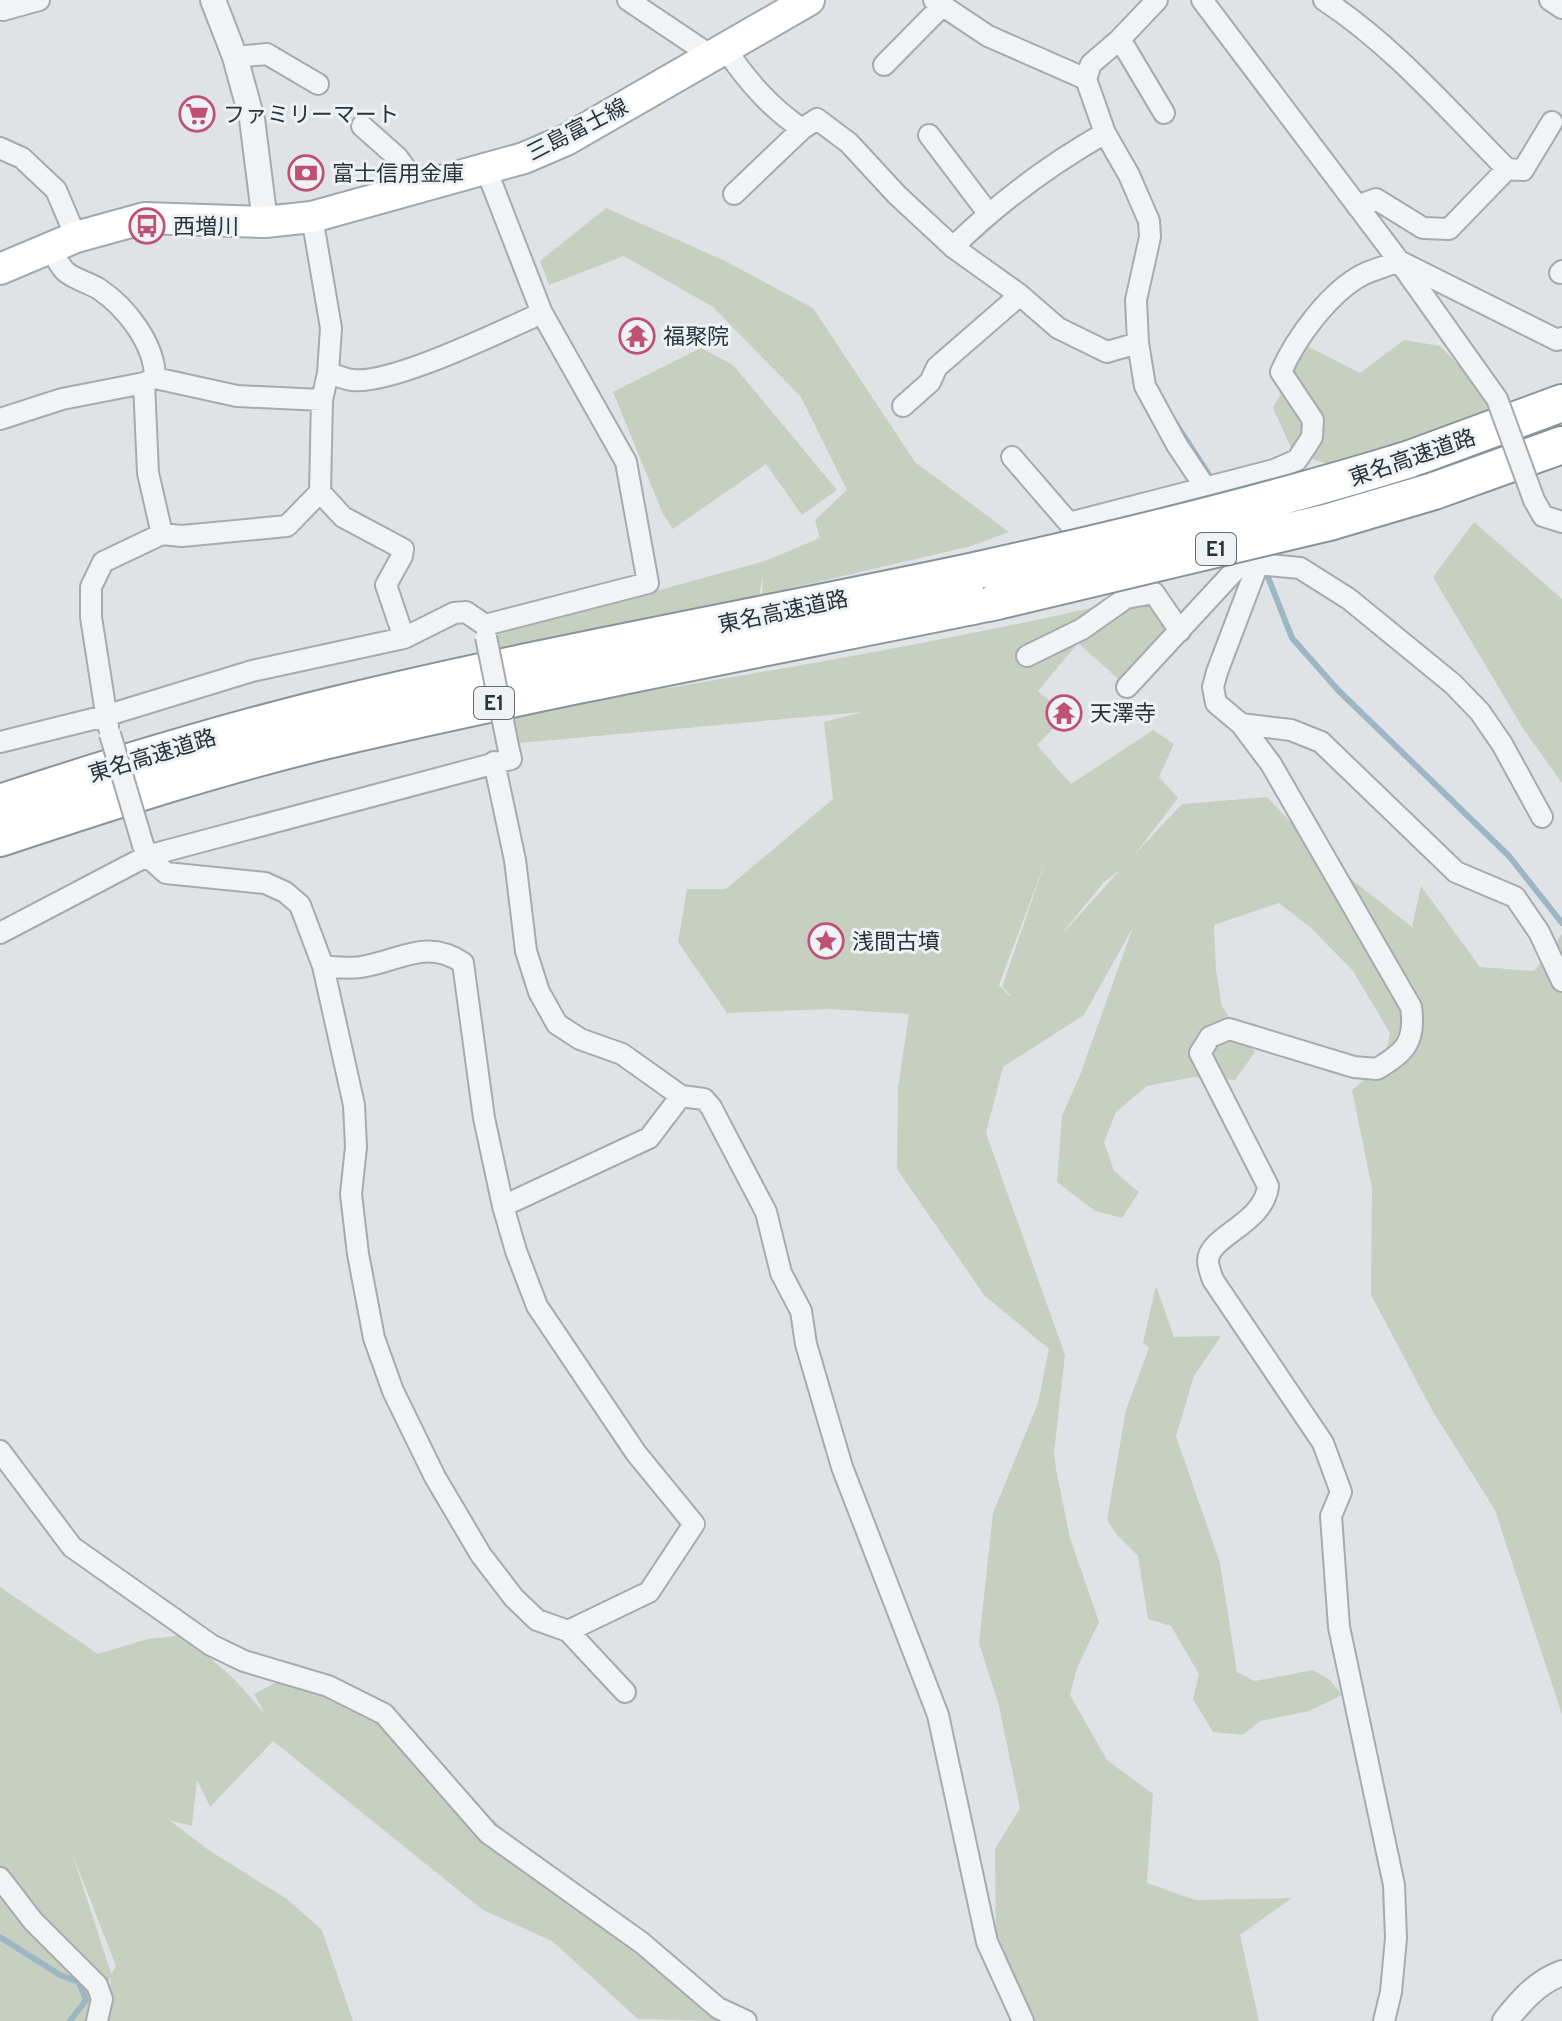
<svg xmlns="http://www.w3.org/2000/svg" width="1562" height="2021" font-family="Overpass,'Noto Sans JP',sans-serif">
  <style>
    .green { fill: #c7cfc1; fill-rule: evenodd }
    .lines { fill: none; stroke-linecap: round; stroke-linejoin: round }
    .stream { stroke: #9db6c3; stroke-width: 6 }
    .minor-casing { stroke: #a5abaf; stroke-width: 24 }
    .tertiary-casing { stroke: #a5abaf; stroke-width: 28 }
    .primary-casing { stroke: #9fa9b1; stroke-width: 34 }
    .motorway-casing { stroke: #88939b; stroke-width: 40 }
    .minor { stroke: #f1f3f5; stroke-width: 20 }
    .tertiary { stroke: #f1f3f5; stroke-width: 24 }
    .primary { stroke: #fff; stroke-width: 30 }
    .motorway { stroke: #fff; stroke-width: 36 }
    .minor-bridge-casing { stroke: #a5abaf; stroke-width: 24; stroke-linecap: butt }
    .motorway-bridge-casing { stroke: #88939b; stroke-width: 40; stroke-linecap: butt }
    .minor-bridge { stroke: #f1f3f5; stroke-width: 20 }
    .motorway-bridge { stroke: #fff; stroke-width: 36 }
    .labels { text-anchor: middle; stroke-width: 6; stroke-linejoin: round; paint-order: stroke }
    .shield { fill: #eef2f4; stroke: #646c72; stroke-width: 2 }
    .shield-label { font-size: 20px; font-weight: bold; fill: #29333b }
    .poi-label { font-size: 22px; fill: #29333b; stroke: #eef2f4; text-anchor: start }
    .street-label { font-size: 22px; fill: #29333b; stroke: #eef2f4 }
  </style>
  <rect width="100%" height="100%" fill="#dfe3e6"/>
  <path class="green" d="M606,208l117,52 90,48 102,154 94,70 -38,14 -209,49 1,-19 -4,21 -261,62 -2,-24 269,-74 55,-23 -5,-18 32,-30 -46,-93 -88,-90 -89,-51 -75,29 -9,-24z
    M1404,340l36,6 37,38 15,29 -165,51 -34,-12 -20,-44 34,-62 53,27z
    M701,348l32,17 104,125 -35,25 -36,-51 -93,65 -10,-15 -50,-122z
    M1474,522l88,77v184l-38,-53 -91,-153z
    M1154,593l21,43 -48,51 -49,-44 -40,48 20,17 -7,8 6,9 -20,20 34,39 82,-54 21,14 -15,33 19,21 -43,56 47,-50 85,-7 57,61 88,69 9,-41 59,81 54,4 28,-37v781l-67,-205 -63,-100 -61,-115 1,-107 -20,-98 31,-25 7,-32 -37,-62 -43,-44 -31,-24 -65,22 2,45 6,37 33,45 -20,28 -41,-3 -47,9 -31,26 -12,30 10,29 25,21 -17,26 -27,-7 -38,-29 5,-66 18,-41 53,-148 -49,88 -81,52 -17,66 79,222 -11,98 2,16 14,69 29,84 -22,46 -7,27 37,65 46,34 -6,89 48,17 97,-2 -52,37 19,86h-225l-38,-78 -1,-94 25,-41 -21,-102 -20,-63 14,-130 45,-110 11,-54 -65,-54 -87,-126 1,-82 11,-73 -80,-5 -102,4 -49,-71 9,-53h39l107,-90 -9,-77 39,-10 -344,31 -8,-29c215,-36 431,-69 643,-121zM1048,854l-46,133 8,8 -1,1 -10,-11zM1120,870l-55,61h-1l40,-49z
    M1156,1286l18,51 47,-1 -27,40 -18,60 44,127 17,109 18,9 58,-11 17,10 12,15 -33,16 -49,10 -17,14 -30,-3 -20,-33 6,-25 -28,-48 -23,-7 -10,-63 -21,-21 -10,-15 19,-110 23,-62 -6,-5z
    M0,1587l98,67 50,-15 36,-4 51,45 30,34 -11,-20 23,-12 71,21 45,27 324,291 -79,-2 -86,-78 -69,-31 -210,-169 -63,66 -13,-27 -5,46 -23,-6 41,31 77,48 35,31 31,91h-245l3,-44 -21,44h-90zM72,1853l44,113 -4,7h-1z"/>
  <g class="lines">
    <path class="stream" d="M1176,424l33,51
      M1266,572l26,66 46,52 171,166 53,67
      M0,1937l60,38 19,7 7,18 -16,21"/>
    <defs>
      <path id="minor" d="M628,0l82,55
        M934,0l54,36 98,43
        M1157,0l-37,39 -29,25 -5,15 19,54 24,42 20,46 1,16 -14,63 2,43 7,43 32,59 28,42 5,15 14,17
        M1202,0l197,261 98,138
        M1324,0c69,45 125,111 183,169l-58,60 -26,-1 -47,-29 -19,7
        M1550,0l12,8
        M0,7l3,3 36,-10
        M1120,39l44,74
        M724,47c22,32 45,60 78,82l15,-10 32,24 48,52 56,52 67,48 38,33 49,24 31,-9
        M235,57l32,-3 51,30
        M884,65l59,-60
        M362,126l35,31 23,31
        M929,135l59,78
        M0,148l22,10 34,32 20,47
        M1507,169l16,1 29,-48
        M734,194l68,-65
        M312,217l19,111 -3,45 -6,27 -2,92 23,25 60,32 -1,7 -16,29 18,53
        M953,247c46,-45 96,-82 152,-114
        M51,249c4,7 8,16 14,22 8,8 23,11 34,18 27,18 56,55 56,89l-11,5 4,90 14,61 -59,28 -12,25v30l17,109
        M1560,273l2,-2
        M328,373c8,2 16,6 24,7 40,5 149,-49 190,-67
        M155,378l82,18 85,4
        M903,406l27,-24 7,-15 83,-72
        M0,419l62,-20 82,-16
        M1012,457l57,66 205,-53 23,-10 15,-23 1,-17 -32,-48c14,-33 49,-81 83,-98 11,-5 23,-8 35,-13l158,79 5,-2
        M1534,500l9,16 19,6
        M162,534l20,2 105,-10 33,-34
        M1250,554l8,10 42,4 49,31 104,85 27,28 22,32 40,73
        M1258,564l-41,108 -4,15 3,16 25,21 30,40 140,243c5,35 -6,45 -34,62l-23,-2 -125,-38 -19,8 -10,16 68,133c-4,38 -60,50 -60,75 0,6 3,13 5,19l110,163 18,49 -10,24 8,111 55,258 2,53 -5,54 -7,29
        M1027,656l55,-27 44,-31 28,-5 26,38
        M1127,687l123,-133
        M1241,724l50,6 30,12 135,130 59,25 24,35 23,49
        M0,742l105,-26 147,-45 152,-33 50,-25 12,-1 19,13 163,-42 -22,-121 -84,-149 -56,-144
        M494,762l21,98 11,91 13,41 18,32 23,15 42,15 59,42 23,3 7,8 55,105 15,61 20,38 5,33 36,123 96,248 49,227 36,79
        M143,845l4,11 19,17 99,10 20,9 15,13 23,61 31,139 2,42 -5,47 7,60 16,84 19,53 42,86 46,78 33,43 23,22 31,11 57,61
        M0,933l147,-77 364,-97 -3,-13
        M323,966c12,1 26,3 38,1 39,-6 65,-29 102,-4l21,155 19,88 13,45 21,55 99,147 58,71 -45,68 -81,39
        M503,1206l146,-68 32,-42
        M0,1451l72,96 139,98 33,16 84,25 56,28 104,119 154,110 76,65 28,13
        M0,1878l33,43 64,64 5,14 -5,22"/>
      <path id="tertiary" d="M213,0l22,57 17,62 13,103
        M1505,2021c16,-20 32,-39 57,-48"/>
      <path id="primary" d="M0,269l76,-32 69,-19 120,4 47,-5 212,-59 42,-18 243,-140"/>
      <path id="motorway" d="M1410,459l152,-56
        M1434,491l128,-46
        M0,803c110,-36 220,-70 332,-97 214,-52 432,-90 647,-136
        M0,838c115,-38 231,-76 349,-103 215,-50 432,-90 648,-134"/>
    </defs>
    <use href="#minor" class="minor-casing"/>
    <use href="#tertiary" class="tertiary-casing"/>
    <use href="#primary" class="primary-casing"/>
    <use href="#motorway" class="motorway-casing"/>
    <use href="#minor" class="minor"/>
    <use href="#tertiary" class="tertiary"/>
    <use href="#primary" class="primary"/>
    <use href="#motorway" class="motorway"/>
    <defs>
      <path id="minor-bridge" d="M1497,399l37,101
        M486,637l22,109
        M110,734l33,111"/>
      <path id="motorway-bridge" d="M979,570c145,-32 289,-67 431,-111
        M997,601l332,-79 105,-31"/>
    </defs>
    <use href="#minor-bridge" class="minor-bridge-casing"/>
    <use href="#motorway-bridge" class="motorway-bridge-casing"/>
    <use href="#minor-bridge" class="minor-bridge"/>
    <use href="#motorway-bridge" class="motorway-bridge"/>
  </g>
  <defs>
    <symbol id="supermarket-ring" viewBox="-11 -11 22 22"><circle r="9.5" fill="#eef2f4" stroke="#be5174" stroke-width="1.5"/><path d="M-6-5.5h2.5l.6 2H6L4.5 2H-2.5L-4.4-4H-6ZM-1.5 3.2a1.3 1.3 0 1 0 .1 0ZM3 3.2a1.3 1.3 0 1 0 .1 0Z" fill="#be5174"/></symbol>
    <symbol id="bank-ring" viewBox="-11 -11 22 22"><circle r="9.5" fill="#eef2f4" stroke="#be5174" stroke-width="1.5"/><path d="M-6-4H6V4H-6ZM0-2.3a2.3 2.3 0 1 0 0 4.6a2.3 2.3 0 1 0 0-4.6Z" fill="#be5174"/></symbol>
    <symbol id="bus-ring" viewBox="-11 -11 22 22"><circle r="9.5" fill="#eef2f4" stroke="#be5174" stroke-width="1.5"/><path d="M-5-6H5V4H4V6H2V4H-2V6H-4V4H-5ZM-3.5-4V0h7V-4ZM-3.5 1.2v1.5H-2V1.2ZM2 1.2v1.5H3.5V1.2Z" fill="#be5174"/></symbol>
    <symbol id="temple-ring" viewBox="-11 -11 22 22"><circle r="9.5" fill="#eef2f4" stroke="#be5174" stroke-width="1.5"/><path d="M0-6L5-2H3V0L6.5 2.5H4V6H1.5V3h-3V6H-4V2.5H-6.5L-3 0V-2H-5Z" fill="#be5174"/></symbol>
    <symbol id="sight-ring" viewBox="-11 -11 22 22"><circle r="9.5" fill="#eef2f4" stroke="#be5174" stroke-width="1.5"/><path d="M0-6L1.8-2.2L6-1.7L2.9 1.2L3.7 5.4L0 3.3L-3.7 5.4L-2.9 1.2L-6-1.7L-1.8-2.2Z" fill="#be5174"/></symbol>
  </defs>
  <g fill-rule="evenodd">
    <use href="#supermarket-ring" x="177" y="94" width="40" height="40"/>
    <use href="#bank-ring" x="286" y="153" width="40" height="40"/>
    <use href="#bus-ring" x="127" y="206" width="40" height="40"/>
    <use href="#temple-ring" x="617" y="316" width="40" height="40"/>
    <use href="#temple-ring" x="1044" y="693" width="40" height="40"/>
    <use href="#sight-ring" x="806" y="921" width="40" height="40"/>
  </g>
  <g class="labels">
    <g class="shield">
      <rect x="1196" y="533" width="40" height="32" rx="6"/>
      <rect x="474" y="687" width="40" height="32" rx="6"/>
    </g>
    <g class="shield-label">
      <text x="1216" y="556">E1</text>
      <text x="494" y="710">E1</text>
    </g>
    <g class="poi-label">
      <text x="223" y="122">ファミリーマート</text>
      <text x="332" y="181">富士信用金庫</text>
      <text x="173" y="234">西増川</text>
      <text x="663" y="344">福聚院</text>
      <text x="1090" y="721">天澤寺</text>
      <text x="852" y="949">浅間古墳</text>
    </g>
    <g class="street-label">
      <text transform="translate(577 129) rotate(-27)" y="8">三島富士線</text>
      <text transform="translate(1412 457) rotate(-19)" y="8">東名高速道路</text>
      <text transform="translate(783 611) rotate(-12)" y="8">東名高速道路</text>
      <text transform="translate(152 755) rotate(-17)" y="8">東名高速道路</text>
    </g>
  </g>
</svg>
